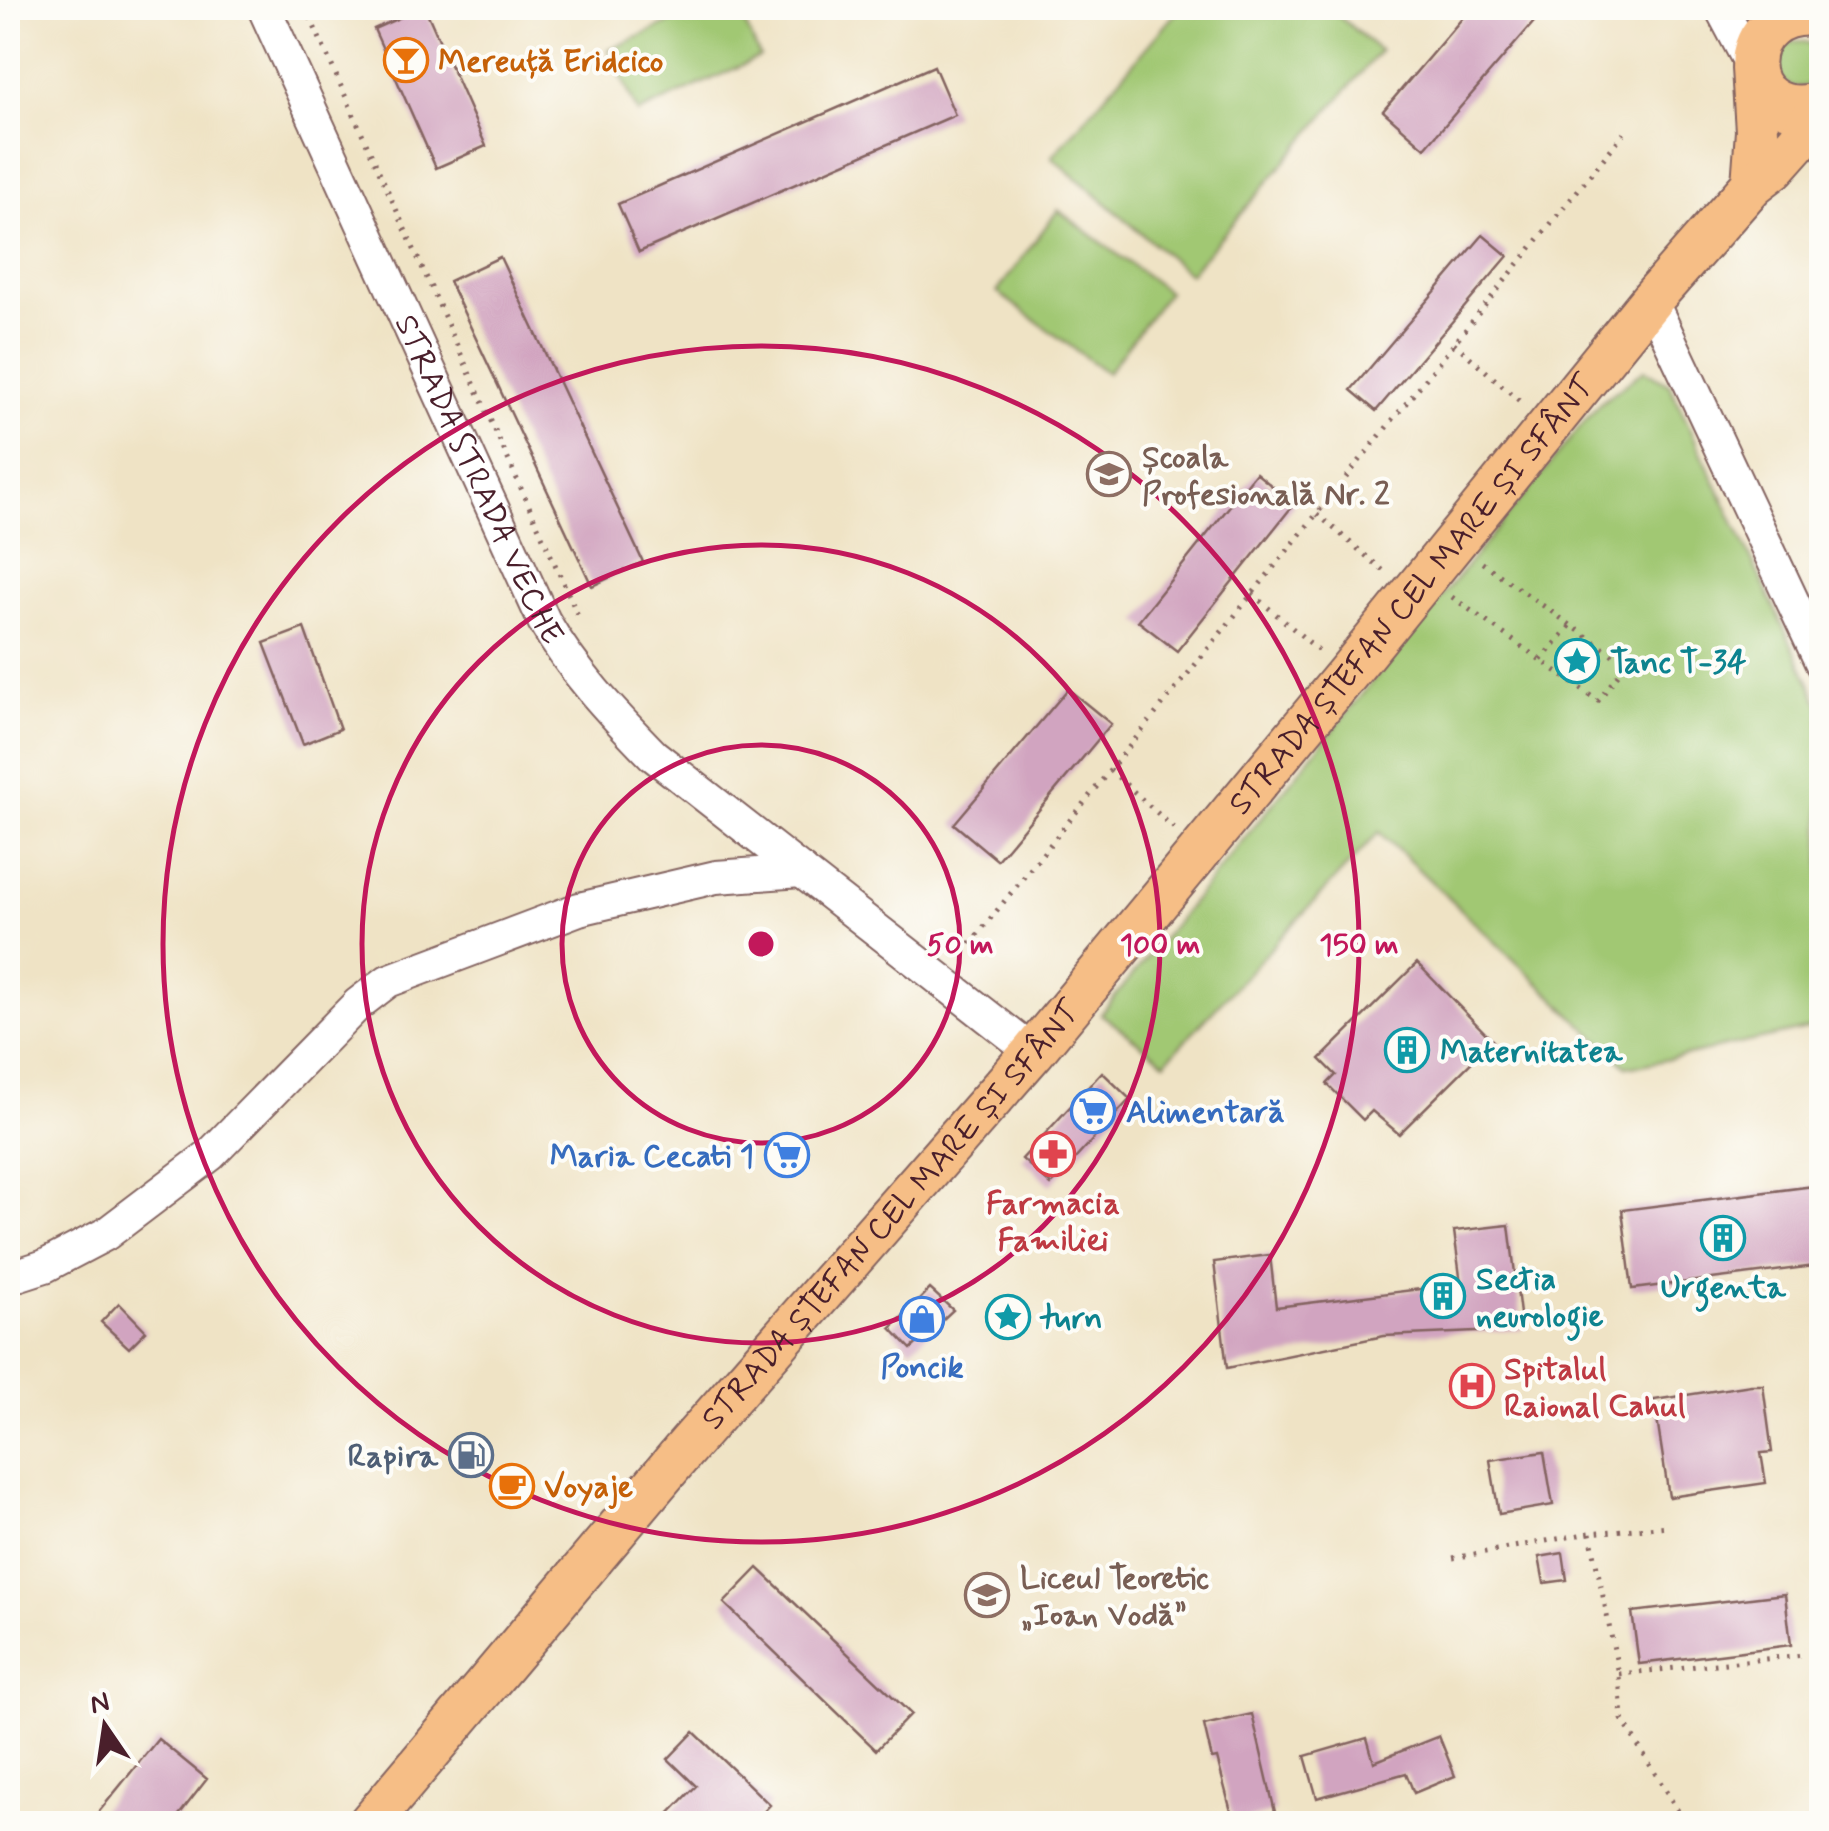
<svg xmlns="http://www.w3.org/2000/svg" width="1829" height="1831" font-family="Mynerve,sans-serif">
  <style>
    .green { fill: #a1c873; stroke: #76744f; stroke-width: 2.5 }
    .building { fill: #d1a4c0 }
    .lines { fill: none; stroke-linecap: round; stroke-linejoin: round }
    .minor-casing { stroke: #846461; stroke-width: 36 }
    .major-casing { stroke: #846461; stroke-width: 46 }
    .path { stroke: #846461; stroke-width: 5; stroke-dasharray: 2.5 8; stroke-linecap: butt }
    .minor { stroke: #fff; stroke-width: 32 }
    .major { stroke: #f6be86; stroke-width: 42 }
    .ring { fill: none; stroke: #c2185b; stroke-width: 5 }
    .labels { text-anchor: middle; stroke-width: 8; stroke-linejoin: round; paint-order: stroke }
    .food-label { font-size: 32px; font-weight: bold; fill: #c56008; stroke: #fdfcf7; text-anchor: start }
    .education-label { font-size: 32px; font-weight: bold; fill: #785e54; stroke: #fdfcf7; text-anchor: start }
    .street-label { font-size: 32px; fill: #4a1f2b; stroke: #fdfcf7 }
    .culture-label { font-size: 32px; font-weight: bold; fill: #0d838f; stroke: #fdfcf7; text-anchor: start }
    .shop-label { font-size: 32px; font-weight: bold; fill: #366cbe; stroke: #fdfcf7; text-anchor: start }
    .health-label { font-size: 32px; font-weight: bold; fill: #be3a42; stroke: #fdfcf7 }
    .service-label { font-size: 32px; font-weight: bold; fill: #4e5e75; stroke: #fdfcf7; text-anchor: end }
    .centre { fill: #c2185b; stroke: #fdfcf7; stroke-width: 5 }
    .ring-label { font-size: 30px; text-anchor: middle; font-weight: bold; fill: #c2185b; stroke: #fdfcf7; stroke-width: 8; stroke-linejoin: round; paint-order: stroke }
  </style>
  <rect width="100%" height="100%" fill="#fdfcf7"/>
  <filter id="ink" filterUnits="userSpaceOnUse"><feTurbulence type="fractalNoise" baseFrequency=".01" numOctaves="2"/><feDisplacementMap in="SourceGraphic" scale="20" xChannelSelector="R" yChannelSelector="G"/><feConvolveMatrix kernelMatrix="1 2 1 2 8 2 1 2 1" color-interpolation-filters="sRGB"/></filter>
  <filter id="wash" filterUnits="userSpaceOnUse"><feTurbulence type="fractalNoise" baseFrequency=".0048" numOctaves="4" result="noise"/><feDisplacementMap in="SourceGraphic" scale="40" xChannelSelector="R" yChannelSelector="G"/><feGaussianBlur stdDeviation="2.25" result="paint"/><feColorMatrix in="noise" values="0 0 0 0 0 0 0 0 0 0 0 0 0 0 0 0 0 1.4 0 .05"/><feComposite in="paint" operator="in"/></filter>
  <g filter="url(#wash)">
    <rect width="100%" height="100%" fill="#efe3c5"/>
    <path class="green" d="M701,8h37l22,49 -122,56 -29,-63z
      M1180,8h149l51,43 -191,223 -137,-117z
      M1776 64a23 23 0 1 1 46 0a23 23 0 1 1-46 0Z
      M1058,210l110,82 -61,81 -110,-81z
      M1644,370l25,14 152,323v319l-188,41 -7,-1 -247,-234 -214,230 -64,-48 498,-610z"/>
    <g id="blocks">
      <path class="building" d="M421,8h4l61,138 -50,22 -62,-139z
        M1471,8h75l-121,140 -42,-37z
        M934,66l21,49 -316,137 -21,-48z
        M1483,235l25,21 -132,155 -25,-21z
        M500,257l143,305 -51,24 -143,-305z
        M1256,473l38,31 -117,147 -39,-30z
        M304,628l36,101 -37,15 -39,-101z
        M1068,689l43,35 -114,136 -43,-36z
        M1417,963l76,78 -94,93 -27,-23 -9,9 -36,-36 9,-9 -16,-16z
        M1102,1072l28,27 -79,86 -29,-26z
        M1822,1185v80l-190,24 -10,-79z
        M1509,1225l13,105 -138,6 -157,32 -13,-106 56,-7 6,52 185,-23 -7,-53z
        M930,1289l23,21 -42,39 -20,-21z
        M119,1303l27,28 -17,17 -28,-26z
        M1751,1385h12l9,67 -11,1 5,30 -97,14 -15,-97z
        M1544,1452l9,53 -54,9 -9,-54z
        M1563,1553l4,27 -23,3 -5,-26z
        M758,1568l153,146 -35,36 -152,-147z
        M1785,1594l6,51 -152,19 -7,-52z
        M1252,1714l23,98 -41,11 -17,-65 -5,1 -8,-34z
        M694,1732l76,73 -18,19h-93l37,-38 -28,-27z
        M1439,1736l16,40 -41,17 -8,-20 -89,25 -12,-42 62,-18 7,24z
        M158,1739l49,40 -35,45h-83z"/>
    </g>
  </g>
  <g filter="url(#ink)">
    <use href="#blocks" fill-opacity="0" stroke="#846461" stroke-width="2.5"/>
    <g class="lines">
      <defs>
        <g id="minor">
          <path id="s1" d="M264,8l280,613c29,51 68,92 109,134l380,297"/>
          <path d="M1721,8l32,60"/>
          <path d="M1651,300l171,364"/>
          <path d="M8,1278l37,-12 61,-32 104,-79 148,-151 30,-23 191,-72 137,-32 86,-6"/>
        </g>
        <g id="major">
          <path d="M1822,16c-92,-16 -91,113 0,87"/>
          <path d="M1753,68l4,63 -4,53"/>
          <path id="s2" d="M369,1824l315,-374 349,-398 314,-378 304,-374 102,-116 21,-16 24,-27 24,-37"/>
        </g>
      </defs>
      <use href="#minor" class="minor-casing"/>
      <use href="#major" class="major-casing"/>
      <path class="path" d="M306,8l274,612
        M1454,343l69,61
        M1317,514l69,59
        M1252,594l70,59
        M1452,597l146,104 28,-37 -145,-102
        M1541,660l30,-35
        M1110,770l65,59
        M956,951l5,4 663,-822
        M1590,1533l29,141 3,45 64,105
        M1453,1558l137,-25 79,-7
        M1619,1674l184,-19"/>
      <use href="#minor" class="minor"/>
      <use href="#major" class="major"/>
    </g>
  </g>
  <g class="ring">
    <circle cx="761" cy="944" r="199"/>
    <circle cx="761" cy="944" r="399"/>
    <circle cx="761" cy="944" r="598"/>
  </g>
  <defs>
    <symbol id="bar-ring" viewBox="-11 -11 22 22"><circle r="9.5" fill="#fdfcf7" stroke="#e8710a" stroke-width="1.5"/><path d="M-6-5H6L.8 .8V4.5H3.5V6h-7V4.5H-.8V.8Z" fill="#e8710a"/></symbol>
    <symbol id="university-ring" viewBox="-11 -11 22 22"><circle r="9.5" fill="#fdfcf7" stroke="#8d6e63" stroke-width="1.5"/><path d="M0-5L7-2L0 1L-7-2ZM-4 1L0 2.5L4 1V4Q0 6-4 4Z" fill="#8d6e63"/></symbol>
    <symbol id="sight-ring" viewBox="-11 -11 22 22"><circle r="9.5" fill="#fdfcf7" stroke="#0f9aa8" stroke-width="1.5"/><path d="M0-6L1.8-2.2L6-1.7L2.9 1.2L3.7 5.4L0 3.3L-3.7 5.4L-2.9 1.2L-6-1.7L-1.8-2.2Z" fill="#0f9aa8"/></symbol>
    <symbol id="building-ring" viewBox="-11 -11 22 22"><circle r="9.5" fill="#fdfcf7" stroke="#0f9aa8" stroke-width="1.5"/><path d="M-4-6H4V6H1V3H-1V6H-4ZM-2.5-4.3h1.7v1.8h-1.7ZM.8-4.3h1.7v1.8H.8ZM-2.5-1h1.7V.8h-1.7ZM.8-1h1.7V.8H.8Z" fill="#0f9aa8"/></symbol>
    <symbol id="supermarket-ring" viewBox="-11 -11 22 22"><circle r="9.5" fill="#fdfcf7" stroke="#3f7fe0" stroke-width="1.5"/><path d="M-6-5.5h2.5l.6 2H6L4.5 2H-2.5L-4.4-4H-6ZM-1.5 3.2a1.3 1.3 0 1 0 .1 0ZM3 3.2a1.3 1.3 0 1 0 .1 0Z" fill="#3f7fe0"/></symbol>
    <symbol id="pharmacy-ring" viewBox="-11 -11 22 22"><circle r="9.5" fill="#fdfcf7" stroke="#e0444e" stroke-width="1.5"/><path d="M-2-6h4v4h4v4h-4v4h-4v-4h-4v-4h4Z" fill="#e0444e"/></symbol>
    <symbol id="shop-ring" viewBox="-11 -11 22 22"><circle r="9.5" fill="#fdfcf7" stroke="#3f7fe0" stroke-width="1.5"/><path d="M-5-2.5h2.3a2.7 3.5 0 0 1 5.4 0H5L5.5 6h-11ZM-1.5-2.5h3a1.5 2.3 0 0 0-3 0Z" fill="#3f7fe0"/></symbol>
    <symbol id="hospital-ring" viewBox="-11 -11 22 22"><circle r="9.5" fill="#fdfcf7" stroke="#e0444e" stroke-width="1.5"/><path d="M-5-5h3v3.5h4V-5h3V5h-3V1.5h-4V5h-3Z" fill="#e0444e"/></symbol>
    <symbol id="fuel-ring" viewBox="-11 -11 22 22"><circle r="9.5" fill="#fdfcf7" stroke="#5c6f8a" stroke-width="1.5"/><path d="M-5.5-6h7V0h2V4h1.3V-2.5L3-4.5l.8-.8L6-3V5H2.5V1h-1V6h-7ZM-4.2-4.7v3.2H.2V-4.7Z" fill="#5c6f8a"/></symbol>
    <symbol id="cafe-ring" viewBox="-11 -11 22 22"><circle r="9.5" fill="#fdfcf7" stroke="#e8710a" stroke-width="1.5"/><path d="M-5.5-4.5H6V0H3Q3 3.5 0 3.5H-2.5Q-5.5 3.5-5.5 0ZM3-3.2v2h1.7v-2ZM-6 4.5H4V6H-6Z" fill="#e8710a"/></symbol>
    <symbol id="school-ring" viewBox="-11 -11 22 22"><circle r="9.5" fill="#fdfcf7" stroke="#8d6e63" stroke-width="1.5"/><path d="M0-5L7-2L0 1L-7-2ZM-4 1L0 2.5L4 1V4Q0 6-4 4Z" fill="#8d6e63"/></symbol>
  </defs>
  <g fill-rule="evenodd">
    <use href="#bar-ring" x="381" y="35" width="50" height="50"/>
    <use href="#university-ring" x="1084" y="449" width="50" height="50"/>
    <use href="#sight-ring" x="1552" y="636" width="50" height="50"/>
    <use href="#building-ring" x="1382" y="1025" width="50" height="50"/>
    <use href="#supermarket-ring" x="1068" y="1086" width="50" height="50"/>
    <use href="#pharmacy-ring" x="1028" y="1129" width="50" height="50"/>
    <use href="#supermarket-ring" x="762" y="1130" width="50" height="50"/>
    <use href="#building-ring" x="1698" y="1213" width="50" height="50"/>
    <use href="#building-ring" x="1418" y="1271" width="50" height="50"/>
    <use href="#sight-ring" x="983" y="1292" width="50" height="50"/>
    <use href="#shop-ring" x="897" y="1294" width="50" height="50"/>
    <use href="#hospital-ring" x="1447" y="1361" width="50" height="50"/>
    <use href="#fuel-ring" x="446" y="1430" width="50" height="50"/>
    <use href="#cafe-ring" x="487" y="1461" width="50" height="50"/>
    <use href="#school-ring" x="962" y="1570" width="50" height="50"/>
  </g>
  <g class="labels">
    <g class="food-label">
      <text x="438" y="71">Mereuță Eridcico</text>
      <text x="544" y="1497">Voyaje</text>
    </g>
    <g class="education-label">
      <text x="1142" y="467">Școala<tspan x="1142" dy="37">Profesională Nr. 2</tspan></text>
      <text x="1020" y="1588">Liceul Teoretic<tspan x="1020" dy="37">„Ioan Vodă”</tspan></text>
    </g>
    <g class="street-label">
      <text dy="11" stroke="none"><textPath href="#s1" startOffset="518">STRADA STRADA VECHE</textPath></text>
      <text dy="11" stroke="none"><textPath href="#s2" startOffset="1612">STRADA ȘTEFAN CEL MARE ȘI SFÂNT</textPath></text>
      <text dy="11" stroke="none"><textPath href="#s2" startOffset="802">STRADA ȘTEFAN CEL MARE ȘI SFÂNT</textPath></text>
    </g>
    <g class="culture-label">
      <text x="1610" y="672">Tanc T-34</text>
      <text x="1440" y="1061">Maternitatea</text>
      <text x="1476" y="1289">Sectia<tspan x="1476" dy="37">neurologie</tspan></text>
      <text x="1723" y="1297" text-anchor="middle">Urgenta</text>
      <text x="1040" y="1328">turn</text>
    </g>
    <g class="shop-label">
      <text x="1126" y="1122">Alimentară</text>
      <text x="754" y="1166" text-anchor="end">Maria Cecati 1</text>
      <text x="922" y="1377" text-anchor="middle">Poncik</text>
    </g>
    <g class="health-label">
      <text x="1053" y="1213">Farmacia<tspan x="1053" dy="37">Familiei</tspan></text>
      <text x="1504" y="1379" text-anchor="start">Spitalul<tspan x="1504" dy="37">Raional Cahul</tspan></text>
    </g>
    <g class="service-label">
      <text x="438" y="1466">Rapira</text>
    </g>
  </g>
  <circle cx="761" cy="944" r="15" class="centre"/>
  <g class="ring-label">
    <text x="960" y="954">50 m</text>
    <text x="1160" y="954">100 m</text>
    <text x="1359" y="954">150 m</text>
  </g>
  <rect width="1829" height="1831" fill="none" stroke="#fdfcf7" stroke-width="40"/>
  <g transform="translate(105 1726) rotate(347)" stroke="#fdfcf7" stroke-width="8" paint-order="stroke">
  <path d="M0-8L18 38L0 25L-18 38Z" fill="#4a1f2b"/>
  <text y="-15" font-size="28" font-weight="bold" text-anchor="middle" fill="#4a1f2b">N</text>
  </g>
</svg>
